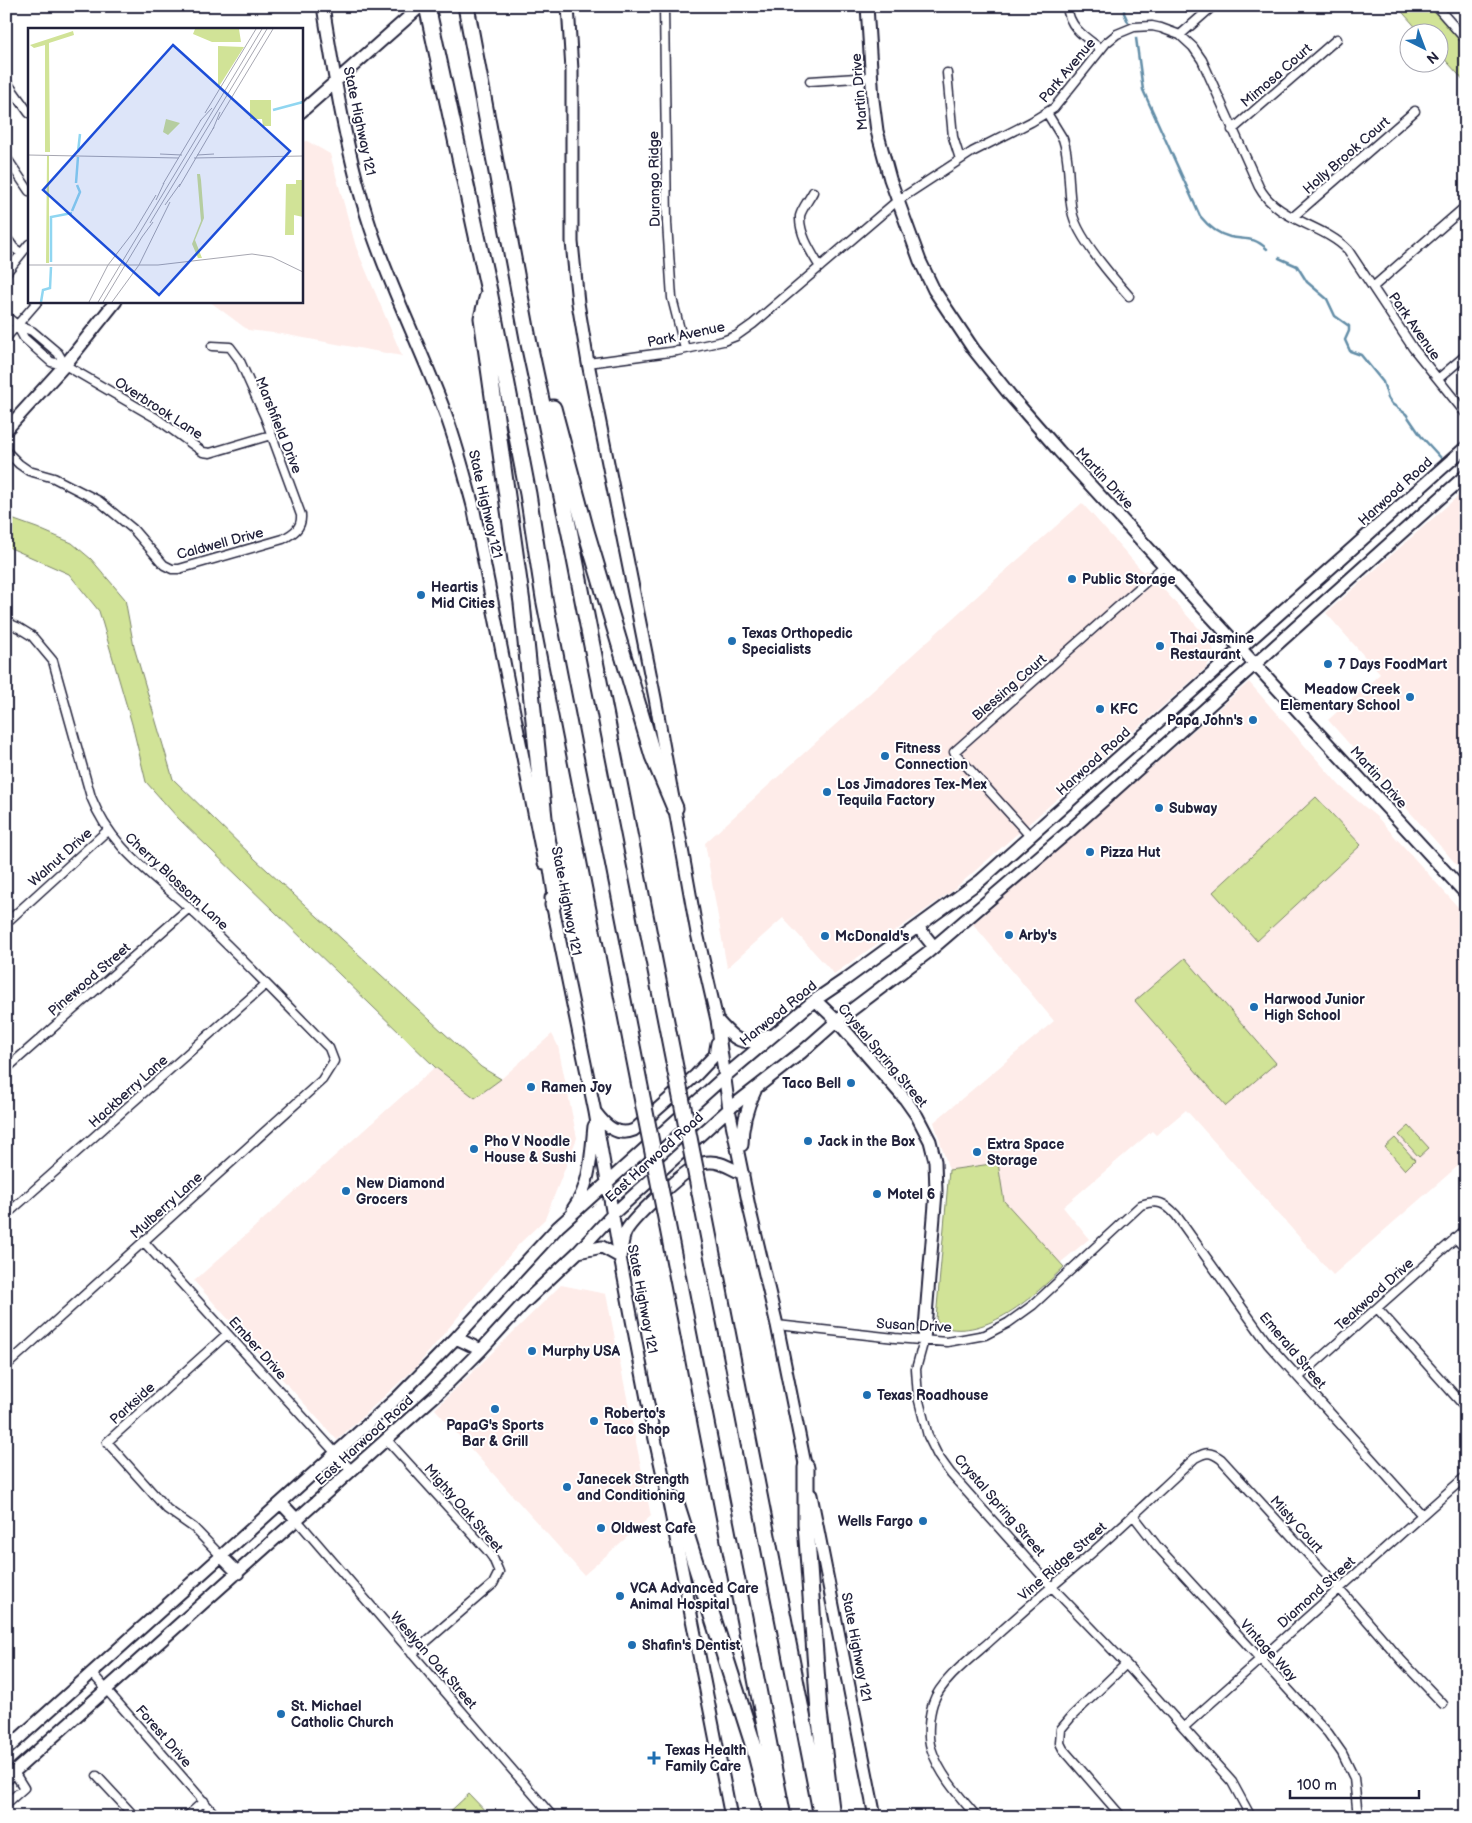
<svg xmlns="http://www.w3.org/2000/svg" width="1472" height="1823" font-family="'Balsamiq Sans',sans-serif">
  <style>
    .built { fill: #feece9 }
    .green { fill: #d1e397; stroke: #7a8269 }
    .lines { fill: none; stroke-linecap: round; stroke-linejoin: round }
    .stream { stroke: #648ea8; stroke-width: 2.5 }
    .street-casing { stroke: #22223b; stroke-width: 11 }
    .secondary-casing { stroke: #22223b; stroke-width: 15 }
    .highway-casing { stroke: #22223b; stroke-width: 19 }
    .street { stroke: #fff; stroke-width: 8 }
    .secondary { stroke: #fff; stroke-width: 11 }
    .highway { stroke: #fff; stroke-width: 15 }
    .highway-bridge-casing { stroke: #22223b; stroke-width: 19; stroke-linecap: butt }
    .highway-bridge { stroke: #fff; stroke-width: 15 }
    .poi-dot { fill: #1f6fb2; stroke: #fff; stroke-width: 2 }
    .labels { text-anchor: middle; stroke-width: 4; stroke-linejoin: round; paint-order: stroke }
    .street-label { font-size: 14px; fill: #22223b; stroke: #fff }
    .poi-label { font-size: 14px; font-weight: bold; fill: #22223b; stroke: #fff; text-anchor: start }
    .inset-river { fill: none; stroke: #90d6f1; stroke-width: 2.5 }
    .inset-road { fill: none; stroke: #a7a7b1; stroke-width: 1 }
    .view { fill: #1d4ed8; fill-opacity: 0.15; stroke: #1d4ed8; stroke-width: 2.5 }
    .inset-edge { fill: none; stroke: #22223b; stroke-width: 2.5 }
  </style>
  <rect width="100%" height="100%" fill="#fff"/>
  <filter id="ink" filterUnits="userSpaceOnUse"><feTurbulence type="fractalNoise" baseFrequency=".02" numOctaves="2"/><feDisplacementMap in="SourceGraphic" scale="10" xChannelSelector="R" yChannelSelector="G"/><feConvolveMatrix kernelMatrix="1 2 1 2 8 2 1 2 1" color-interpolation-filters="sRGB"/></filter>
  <g filter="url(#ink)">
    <path class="built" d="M307,141l23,13 26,93 46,109 -120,-22 -34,-4 -39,-29h92v-159z
      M1466,489v368l-9,8 -129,-145 52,-46 -54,-61z
      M1082,503l61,69 3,-2 66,73 2,10 -8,15 -255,224 -117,82 -51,-56 -56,50 -22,-125 291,-264z
      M1249,682l91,104 38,32 88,98v243l-133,116 -147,-165 -30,25 -4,-4 -89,76 26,32 -29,24 -56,-62 -6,-38 -49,7 -15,-48 120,-101 -81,-97z
      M552,1034l6,12 19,92 -32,81 -26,25 -103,123 -79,73 -143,-159 241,-214 40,31 26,-19z
      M561,1285l45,9 45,222 -67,59 -149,-166z"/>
    <path class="green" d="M1397,6h33l36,40v37l-26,-29v-22h-20z
      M6,517l31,11 35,15 19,16 34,40 9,48 39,132 82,80 226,208 20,12 -26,19 -40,-31 -257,-249 -32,-36 -14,-58 -33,-113 -30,-37 -63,-28z
      M1316,797l45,48 -104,96 -44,-49z
      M1185,958l91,105 -50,43 -91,-105z
      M1409,1126l20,22 -10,9 -20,-22z
      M1395,1138l20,22 -10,10 -20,-23z
      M998,1163l6,38 60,66c-30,29 -77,73 -122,60l-6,-8 13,-149z
      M469,1794l22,23h-47z"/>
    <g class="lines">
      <path class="stream" d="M1124,6v7l4,9
        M1136,38l7,52 57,126c8,10 18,18 30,21 16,3 23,-1 37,12
        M1279,258l18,8 10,16 20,17 8,17 14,10v5l-4,9 5,11 11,4 22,27 5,16 4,6 14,10 15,22 21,23
        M1464,486l2,2"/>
      <defs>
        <path id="street" d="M664,6l3,217 5,75 13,51
          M1067,6c2,22 18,31 34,43
          M1436,6l30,34
          M1180,35l33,-29
          M947,73l6,64 7,22
          M6,81l23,32
          M810,81l62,-4
          M1047,113l16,26 2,7c5,22 3,44 7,65 4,25 40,66 57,85
          M1232,130l105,-91
          M6,157l23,34
          M813,192c-3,6 -12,18 -13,24 -1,18 11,36 20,51
          M1293,217l122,-106
          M6,237l8,11 7,5
          M6,273l23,-29
          M1373,287l93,-81
          M6,316l11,9 7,13 27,24 14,3 91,53 47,34 7,1 61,-18
          M17,325l15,6 26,22 7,12
          M6,338l32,-37
          M588,363l89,-12 46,-10 13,-5 17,-12 144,-123 75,-49 59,-30 23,-14 52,-65 11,-9 17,-7 18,-1 9,2 19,7 13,12 9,13 57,127c18,34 64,37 89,63l65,98 53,66
          M1438,379l28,-24
          M6,451l13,13 10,7 25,7 45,23 34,28 31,36 8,4h7l104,-30c11,-6 19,-11 18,-24l-36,-98 -26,-58 -9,-12 -18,-1
          M6,622l13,6 13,8 21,25 38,136c20,51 59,75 98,111 48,45 94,93 140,140l5,13 -12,19 -316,286
          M1030,836l-76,-84 211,-187
          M6,923l102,-93
          M6,1069l183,-161
          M6,1215l260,-231
          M1455,1238l11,11
          M144,1242l208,229
          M1377,1308l89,100
          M777,1325l118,13 52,4 38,-7 23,-12 25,-18 108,-100c17,-6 24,-2 35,10l92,129 154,171
          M924,1340l-8,29 2,28 10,39 10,20 13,18 100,112 75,78 106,118 19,35
          M1299,1377l167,-148
          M387,1440l100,110 6,8 6,14 -6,12 -81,70
          M1133,1515l24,31 171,187 14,20 12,25 4,39
          M297,1520l256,297
          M221,1556l-27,-28 -27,-19 -60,-67 120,-108
          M92,1673l125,144
          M1184,1727l282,-251
          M97,1776l38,41
          M6,1804l18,-16 -10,-16
          M186,1817l18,-16
          M977,1817c-17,-20 -38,-43 -46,-69 -4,-12 -2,-33 2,-45 7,-22 39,-46 56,-61 32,-29 64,-57 97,-84 37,-32 73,-67 109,-100 11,-6 15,-7 26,1l118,129 63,73 41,43
          M1122,1817l-59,-68 -3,-6 1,-14 11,-13 54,-52"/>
        <path id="secondary" d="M323,6c12,75 24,151 48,223 21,63 52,123 75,186 11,30 19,61 27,91l71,357
          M568,6l4,64v172l6,61 10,60 67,335 42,235 20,87 12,89 21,102 27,114 30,149
          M867,6l6,94 4,31 13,48 30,82 14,29 40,60 36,45 49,56 407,443
          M301,112l120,-106
          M6,430l59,-65 51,-64
          M551,898l44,214 25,145 33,173 14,63 64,324
          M918,927l16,20
          M815,1000l22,21 68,78 12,17 13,25 5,20 1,31 -12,148
          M717,1020c17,19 25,29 51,15
          M596,1113c10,13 21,24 38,17l62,-55 19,-20 2,-12
          M742,1145c0,-20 4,-36 13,-54
          M573,1209c18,-24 18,-55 21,-83
          M578,1252l24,-5 18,10c2,-7 2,-19 6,-26 8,-14 62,-65 77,-68 15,-4 27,5 40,11
          M456,1338l25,12
          M811,1495l64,322
          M281,1503l16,17
          M221,1556l17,17
          M6,1750l392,-353 58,-59 102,-111 166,-150 91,-77 31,-21 134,-98 486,-434
          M6,1779l430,-384 45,-45 42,-46 55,-52 35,-38 116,-105 73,-57 35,-31 90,-68 141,-121 398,-357"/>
        <path id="highway" d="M427,6l62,285 39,203 16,104 99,504
          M466,6l63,338 41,190 106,538
          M488,295l-6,23 40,285 22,215 12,76 -3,11
          M553,408l33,123 67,225 22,52
          M700,1193l122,624
          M667,1223l116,594
          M806,1467v57l13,188 13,105
          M667,1493l9,10 78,244 18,70"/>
      </defs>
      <use href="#street" class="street-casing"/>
      <use href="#secondary" class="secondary-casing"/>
      <use href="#highway" class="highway-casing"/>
      <use href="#street" class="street"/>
      <use href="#secondary" class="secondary"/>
      <use href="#highway" class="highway"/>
      <defs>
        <path id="highway-bridge" d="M676,1072l24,121
          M643,1102l24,121"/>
      </defs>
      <use href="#highway-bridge" class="highway-bridge-casing"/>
      <use href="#highway-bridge" class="highway-bridge"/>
    </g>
  </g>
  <g class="poi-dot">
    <circle cx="1072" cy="579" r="5"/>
    <circle cx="421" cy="595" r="5"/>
    <circle cx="732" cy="641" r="5"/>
    <circle cx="1160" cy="646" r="5"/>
    <circle cx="1328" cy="664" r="5"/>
    <circle cx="1410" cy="697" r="5"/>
    <circle cx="1100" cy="709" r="5"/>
    <circle cx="1253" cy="720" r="5"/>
    <circle cx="885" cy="756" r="5"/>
    <circle cx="827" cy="792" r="5"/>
    <circle cx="1159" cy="808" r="5"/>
    <circle cx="1090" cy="852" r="5"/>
    <circle cx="1009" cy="935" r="5"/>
    <circle cx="825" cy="936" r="5"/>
    <circle cx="1254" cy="1007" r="5"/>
    <circle cx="851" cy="1083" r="5"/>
    <circle cx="531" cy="1087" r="5"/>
    <circle cx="808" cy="1141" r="5"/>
    <circle cx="474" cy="1149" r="5"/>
    <circle cx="977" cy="1152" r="5"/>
    <circle cx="346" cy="1191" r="5"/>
    <circle cx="877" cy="1194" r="5"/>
    <circle cx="532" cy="1351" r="5"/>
    <circle cx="867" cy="1395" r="5"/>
    <circle cx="495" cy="1409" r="5"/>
    <circle cx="594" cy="1421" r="5"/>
    <circle cx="567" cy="1487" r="5"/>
    <circle cx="923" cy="1521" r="5"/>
    <circle cx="601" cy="1528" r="5"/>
    <circle cx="620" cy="1596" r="5"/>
    <circle cx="632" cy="1645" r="5"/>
    <circle cx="281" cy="1714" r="5"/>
    <path d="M651.5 1750.5h5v5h5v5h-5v5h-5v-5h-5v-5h5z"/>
  </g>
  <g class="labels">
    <g class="street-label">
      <text transform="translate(1067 70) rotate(-50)" y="5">Park Avenue</text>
      <text transform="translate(1276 75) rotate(-41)" y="5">Mimosa Court</text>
      <text transform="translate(859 92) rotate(-95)" y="5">Martin Drive</text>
      <text transform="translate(360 121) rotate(78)" y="5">State Highway 121</text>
      <text transform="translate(1346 155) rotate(-41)" y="5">Holly Brook Court</text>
      <text transform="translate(654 179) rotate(-91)" y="5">Durango Ridge</text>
      <text transform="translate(1415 326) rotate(55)" y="5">Park Avenue</text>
      <text transform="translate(686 334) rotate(-12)" y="5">Park Avenue</text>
      <text transform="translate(159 408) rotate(33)" y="5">Overbrook Lane</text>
      <text transform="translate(279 425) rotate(68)" y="5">Marshfield Drive</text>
      <text transform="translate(1105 478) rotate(47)" y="5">Martin Drive</text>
      <text transform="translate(1395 491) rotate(-42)" y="5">Harwood Road</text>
      <text transform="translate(486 504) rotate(77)" y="5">State Highway 121</text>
      <text transform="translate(220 543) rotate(-15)" y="5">Caldwell Drive</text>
      <text transform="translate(1009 687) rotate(-41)" y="5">Blessing Court</text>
      <text transform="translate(1093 761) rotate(-42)" y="5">Harwood Road</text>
      <text transform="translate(1379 777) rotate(48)" y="5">Martin Drive</text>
      <text transform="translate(60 857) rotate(-42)" y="5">Walnut Drive</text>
      <text transform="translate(177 881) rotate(43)" y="5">Cherry Blossom Lane</text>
      <text transform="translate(567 901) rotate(79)" y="5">State Highway 121</text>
      <text transform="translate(89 979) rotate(-41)" y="5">Pinewood Street</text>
      <text transform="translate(778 1013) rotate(-39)" y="5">Harwood Road</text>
      <text transform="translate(883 1055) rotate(50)" y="5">Crystal Spring Street</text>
      <text transform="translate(128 1091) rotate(-42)" y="5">Hackberry Lane</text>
      <text transform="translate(654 1157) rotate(-42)" y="5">East Harwood Road</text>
      <text transform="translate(166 1205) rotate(-42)" y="5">Mulberry Lane</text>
      <text transform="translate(1374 1294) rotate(-42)" y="5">Teakwood Drive</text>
      <text transform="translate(643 1299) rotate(79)" y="5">State Highway 121</text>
      <text transform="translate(914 1325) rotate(3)" y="5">Susan Drive</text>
      <text transform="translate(258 1348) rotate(48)" y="5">Ember Drive</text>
      <text transform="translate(1293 1350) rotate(50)" y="5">Emerald Street</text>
      <text transform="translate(132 1403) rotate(-42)" y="5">Parkside</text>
      <text transform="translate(364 1440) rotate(-42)" y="5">East Harwood Road</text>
      <text transform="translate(1000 1505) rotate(49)" y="5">Crystal Spring Street</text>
      <text transform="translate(464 1508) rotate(49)" y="5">Mighty Oak Street</text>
      <text transform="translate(1297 1524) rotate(48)" y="5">Misty Court</text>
      <text transform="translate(1062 1561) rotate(-41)" y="5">Vine Ridge Street</text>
      <text transform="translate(1316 1592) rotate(-42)" y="5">Diamond Street</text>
      <text transform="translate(857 1647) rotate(79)" y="5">State Highway 121</text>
      <text transform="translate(1269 1650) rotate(48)" y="5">Vintage Way</text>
      <text transform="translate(434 1660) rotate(49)" y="5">Weslyan Oak Street</text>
      <text transform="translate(164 1736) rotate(49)" y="5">Forest Drive</text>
    </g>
    <g class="poi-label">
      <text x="1082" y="584">Public Storage</text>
      <text x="431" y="592">Heartis<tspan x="431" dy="16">Mid Cities</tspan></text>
      <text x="742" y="638">Texas Orthopedic<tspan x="742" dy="16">Specialists</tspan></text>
      <text x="1170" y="643">Thai Jasmine<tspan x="1170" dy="16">Restaurant</tspan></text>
      <text x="1338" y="669">7 Days FoodMart</text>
      <text x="1400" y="694" text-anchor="end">Meadow Creek<tspan x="1400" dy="16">Elementary School</tspan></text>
      <text x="1110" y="714">KFC</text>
      <text x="1243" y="725" text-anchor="end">Papa John's</text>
      <text x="895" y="753">Fitness<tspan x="895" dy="16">Connection</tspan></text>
      <text x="837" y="789">Los Jimadores Tex-Mex<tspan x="837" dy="16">Tequila Factory</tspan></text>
      <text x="1169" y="813">Subway</text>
      <text x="1100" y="857">Pizza Hut</text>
      <text x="1019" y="940">Arby's</text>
      <text x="835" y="941">McDonald's</text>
      <text x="1264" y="1004">Harwood Junior<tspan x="1264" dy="16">High School</tspan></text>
      <text x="841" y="1088" text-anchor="end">Taco Bell</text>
      <text x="541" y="1092">Ramen Joy</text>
      <text x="484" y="1146">Pho V Noodle<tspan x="484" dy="16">House &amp; Sushi</tspan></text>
      <text x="818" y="1146">Jack in the Box</text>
      <text x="987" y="1149">Extra Space<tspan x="987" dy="16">Storage</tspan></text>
      <text x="356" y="1188">New Diamond<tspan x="356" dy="16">Grocers</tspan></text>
      <text x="887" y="1199">Motel 6</text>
      <text x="542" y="1356">Murphy USA</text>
      <text x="877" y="1400">Texas Roadhouse</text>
      <text x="604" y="1418">Roberto's<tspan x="604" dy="16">Taco Shop</tspan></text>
      <text x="495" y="1430" text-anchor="middle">PapaG's Sports<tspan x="495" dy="16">Bar &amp; Grill</tspan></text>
      <text x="577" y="1484">Janecek Strength<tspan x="577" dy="16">and Conditioning</tspan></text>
      <text x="913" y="1526" text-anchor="end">Wells Fargo</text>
      <text x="611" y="1533">Oldwest Cafe</text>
      <text x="630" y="1593">VCA Advanced Care<tspan x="630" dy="16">Animal Hospital</tspan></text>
      <text x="642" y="1650">Shafin's Dentist</text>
      <text x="291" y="1711">St. Michael<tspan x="291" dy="16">Catholic Church</tspan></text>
      <text x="665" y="1755">Texas Health<tspan x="665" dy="16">Family Care</tspan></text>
    </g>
  </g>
  <g transform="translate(28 28)">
    <rect width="275" height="275" fill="#fff"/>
    <path d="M167,1h44l2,13h-29l-19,-8zM45,3l1,4 -25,8 1,109h-5v-107l-11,3 -4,-3zM190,18l26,1 -26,41zM222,72h21v26h-8l-1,-7h-12zM138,91l14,4 -12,12 -5,-3zM19,128h2v107h-3zM169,146h3l1,6 3,38 -9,22 7,18h-4l-6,-14 9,-23zM268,152h7v37l-9,-2v20h-9l1,-51h10z" fill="#d1e397"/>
    <path class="inset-river" d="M245,82l30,-8M50,124l2,-18M48,155l2,-26M44,183l8,-19 -3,-7M23,234v-45l21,-4M13,274l2,-12 7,-2 1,-21"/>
    <path class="inset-road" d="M177,85l51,-84M190,92l55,-91M172,93l12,-13M185,101l7,-17M132,126l22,1M0,127l151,3M169,127l17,-1M166,130l109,-2M135,156l38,-64M151,159l35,-60M128,172l8,-17M137,177l15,-21M122,195l117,-194M114,209l11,-15M0,237h130l94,-11 20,3 31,15M61,274l19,-37 27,-35 21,-35M70,274l164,-273M75,274l39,-65M84,274l27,-37 31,-63"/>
    <path class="view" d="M145,17l117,106 -131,144 -116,-105z"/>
    <rect width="275" height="275" class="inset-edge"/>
  </g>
  <rect width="1472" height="1823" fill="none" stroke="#fff" stroke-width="25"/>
  <rect x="12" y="12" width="1447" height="1798" fill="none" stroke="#22223b" stroke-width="2" filter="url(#ink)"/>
  <g transform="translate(1424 48) rotate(138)"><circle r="24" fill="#ffffff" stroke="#a7a7b1"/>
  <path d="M0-4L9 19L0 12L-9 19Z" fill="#1f6fb2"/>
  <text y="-8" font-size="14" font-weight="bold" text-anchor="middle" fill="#22223b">N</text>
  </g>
  <path d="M1290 1790v8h129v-8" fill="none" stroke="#22223b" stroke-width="2.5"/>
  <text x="1297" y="1790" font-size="15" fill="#22223b" stroke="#ffffff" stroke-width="4" paint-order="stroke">100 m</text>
</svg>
